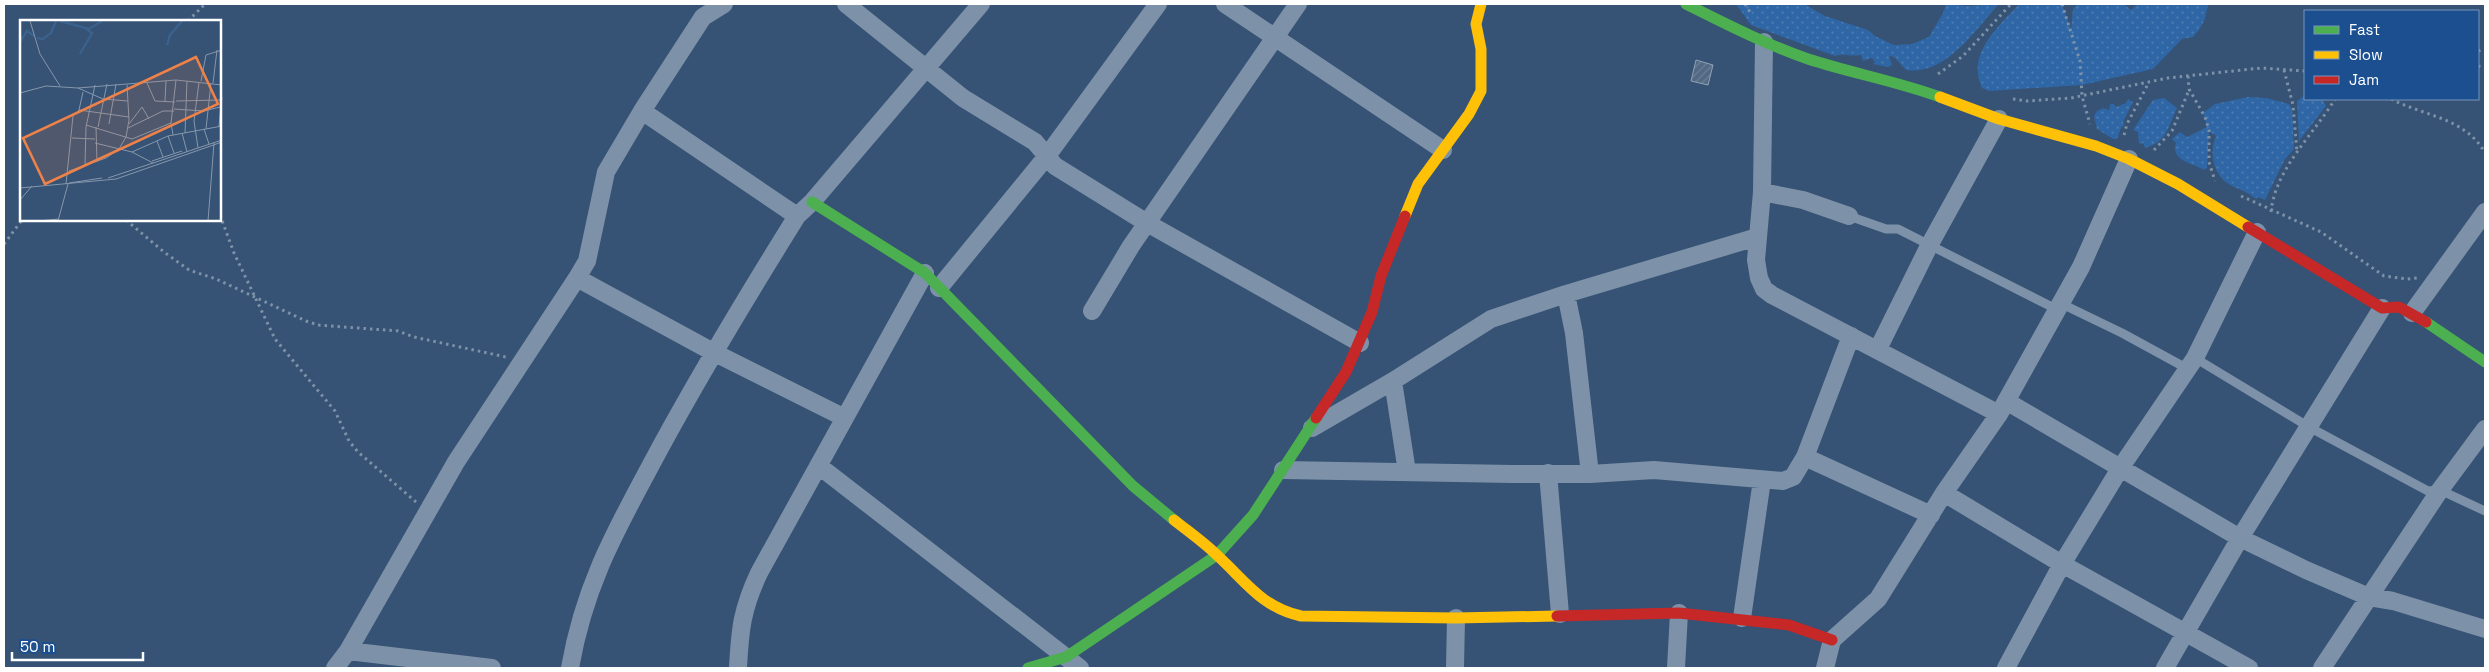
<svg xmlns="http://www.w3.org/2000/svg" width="2489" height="672" font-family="'Space Grotesk',sans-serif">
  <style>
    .grass { fill: url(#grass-dots) }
    .building { fill: url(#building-hatch); stroke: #92a2b6 }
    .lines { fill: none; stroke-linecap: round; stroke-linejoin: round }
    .path { stroke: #7d92a8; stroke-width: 3; stroke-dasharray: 2.5 4; stroke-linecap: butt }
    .lane { stroke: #7d92a8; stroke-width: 9 }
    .street { stroke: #7d92a8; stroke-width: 18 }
    .fast { stroke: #4caf50; stroke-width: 11 }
    .slow { stroke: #ffc107; stroke-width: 11 }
    .jam { stroke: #c62828; stroke-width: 11 }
    .inset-river { fill: none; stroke: #3b618d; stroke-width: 2.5 }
    .inset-road { fill: none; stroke: #8697ac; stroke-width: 1 }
    .view { fill: #ee8249; fill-opacity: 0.15; stroke: #ee8249; stroke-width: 2.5 }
    .inset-edge { fill: none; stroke: #fff; stroke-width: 2.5 }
  </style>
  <defs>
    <pattern id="grass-dots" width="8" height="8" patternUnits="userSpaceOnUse" patternTransform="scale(1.25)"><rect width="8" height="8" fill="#2f66a5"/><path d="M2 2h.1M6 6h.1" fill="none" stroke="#4e7db2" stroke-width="1.8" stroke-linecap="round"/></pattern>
    <pattern id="building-hatch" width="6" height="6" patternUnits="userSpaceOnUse" patternTransform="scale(1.25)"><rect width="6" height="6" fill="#526984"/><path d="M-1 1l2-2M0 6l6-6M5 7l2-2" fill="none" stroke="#6c8096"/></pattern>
  </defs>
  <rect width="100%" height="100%" fill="#365274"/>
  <path class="grass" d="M1736,4l70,1 19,11 43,14 7,6 19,9 18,-1 17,-7 14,-24 3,-9 22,2 31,-2c-24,26 -53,72 -93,66l-12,-13 -5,-1 3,9 -4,2 -15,-3 2,-2 -3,-4 -9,3 -2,-6c-10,2 -16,-2 -26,1l-84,-31z
    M2019,4h43l9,25 2,-20 4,-5h47l7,6 6,-6h71l-3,15 -6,11 -6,7 -11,2 -29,30 -71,16 -93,6 -7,-3c-16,-34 16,-61 37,-84z
    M2305,95v4h17l4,7 -27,35 -2,-40z
    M2248,97l18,1 23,6 3,5 2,40 -9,10 -20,41 -7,-3 -2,2c-7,-6 -15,-9 -24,-13 -20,-10 -23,-34 -16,-50l-7,-5 -2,37 -3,2c-11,-7 -34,-9 -28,-27l-4,-4 8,-7 7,5 20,-10 -4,-14 12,-9z
    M2164,98l13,10c-9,19 -10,34 -32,40l-2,-5 -4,1 -1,-12 -5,-2 20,-30z
    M2128,99l5,3 -10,20 1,3 -3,3 -4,11h-4l-16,-10 -3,-13 3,-5 6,-3 6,2 1,-6h4l2,3 10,-4z"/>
  <path class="building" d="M1696,60l17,5 -5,20 -17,-4z"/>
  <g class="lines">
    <path class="path" d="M1745,4l5,8
      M2062,4l18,57 2,35 8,28
      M188,21l17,-17
      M2478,51l7,-2
      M2478,66l7,2
      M2284,70l9,35 4,47
      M1938,74l25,-18 48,-52
      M2188,76l1,13 16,28 4,13v32l6,19
      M2013,99l14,2 44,-3 97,-20 93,-10 44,3
      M2391,99c33,17 75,19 94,54
      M2124,135l3,-11 22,-42
      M2154,150l18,-19 17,-41
      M2241,196l80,36 63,44 23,3 10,-1
      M2271,212c4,-43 43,-78 64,-113
      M220,215l14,38 41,86 60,72 14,30 9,11 58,50
      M126,220l38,32 25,18 27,9 90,42 12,4 80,6 16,6 92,20
      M4,244l18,-24"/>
    <path class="lane" d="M1849,216l37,13h12l160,81
      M2062,304l60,29 66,36
      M2195,358l114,69 104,56 15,8 12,-1 45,21"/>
    <path class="street" d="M846,4l117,94 72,44 20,24 92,57 213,120
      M1225,4l218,146
      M1764,42l-2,150 -6,68 3,18 5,11 8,6 227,119
      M642,111l155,105
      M1762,192l41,8 46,16
      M577,278l136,74 130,65
      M939,288l108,-132 111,-152
      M1566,294l191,-57
      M1092,311l39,-65 167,-242
      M2412,313l73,-101
      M1878,349l52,-105 69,-125
      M1393,381l14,91
      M2006,401l234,137 66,32 63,27 24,4 92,28
      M1312,428l81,-47 98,-62 75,-25 8,39 16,141
      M1805,457l126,58
      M819,466l261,202
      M1283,470l230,4h77l64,-4 129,11 10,-4 12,-20 46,-121
      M1548,473l12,141
      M1944,493l118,71 187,104
      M1742,618l20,-138
      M348,651l144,17
      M335,668l13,-17 108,-189 121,-184 10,-17 19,-89 36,-61 61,-94 21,-13
      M570,668c15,-87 49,-143 90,-220 43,-79 89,-155 137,-232l15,-14 169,-198
      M738,668c2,-39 4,-59 21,-95l166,-300
      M1455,668l1,-50
      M1676,668l3,-55
      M1825,668l7,-28 46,-41 66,-106 55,-79 82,-147 48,-108
      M2006,668l56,-104 59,-97 74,-109 62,-126
      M2165,668l75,-130 142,-230
      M2322,668l118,-178 45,-61"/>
    <path class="fast" d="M1686,4c40,20 79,40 122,55 43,14 88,22 132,38
      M812,202l113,71 208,213 41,34
      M2426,322l59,40
      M1028,668l38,-11 151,-102 36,-40 63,-97"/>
    <path class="slow" d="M1940,97l59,22 97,27 33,13 49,25 70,43
      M1405,216l13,-32 51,-70 12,-23v-42l-5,-25 5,-20
      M1174,520c15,12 31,23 45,37 27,25 44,51 82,59l155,2 101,-2"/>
    <path class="jam" d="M2248,227l134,81 17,-1 27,15
      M1316,418l30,-46 26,-60 9,-36 24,-60
      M1557,616l122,-3 110,12 43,15"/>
  </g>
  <g transform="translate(20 20)">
    <rect width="201" height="201" fill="#365274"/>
    <path class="inset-river" d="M40,1l29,8 13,-8M17,18l6,1 8,-6 5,-12M0,22l7,-11 7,5M147,25l3,-10 12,-14M60,34l12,-21 -7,-5"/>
    <path class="inset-road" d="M10,1l10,33 20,32M181,61l5,-26 16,-5M127,63l8,18 20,1M193,63l4,-33M58,68l25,11 25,2M0,73l26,-7 32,2 98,-8 46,5M145,81l1,-20M156,81l45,-1M154,89l30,2 16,-4M59,90l50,7M89,104l7,-40M109,104l13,-17 7,12M66,105l46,14 39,-16M199,106l3,-29M76,107l1,35M78,107l9,-43M108,108l35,-17h11M184,109l5,15M186,109l5,-46M162,113l5,19M165,113l2,-52M153,115l-2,-12 5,-43M148,116l6,17M52,118l23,1M137,121l6,16M75,123l37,9M178,128l-4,-27 5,-39M132,141l30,-10M133,143l-21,-11 36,-16 54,-10M65,146l1,-39 9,-42M49,151l37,-13 13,-9 7,-12 3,-17 -2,-35M88,158l114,-38M49,163l33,-5M46,164l7,-68 6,-6 4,-18M0,168l96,-9 106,-37M0,180l12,-14M18,201l21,-2M38,201l10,-37M188,201l6,-78"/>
    <path class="view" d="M176,37l22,47 -173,80 -22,-46z"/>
    <rect width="201" height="201" class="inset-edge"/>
  </g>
  <rect width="2489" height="672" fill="none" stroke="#ffffff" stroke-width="10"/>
  <rect x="2304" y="10" width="175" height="90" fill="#1b4f8f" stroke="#7695bc"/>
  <rect x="2314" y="26" width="25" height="8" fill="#4caf50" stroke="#7695bc"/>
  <text x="2349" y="35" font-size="15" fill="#ffffff">Fast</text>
  <rect x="2314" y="51" width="25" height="8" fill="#ffc107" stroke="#7695bc"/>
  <text x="2349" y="60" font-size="15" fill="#ffffff">Slow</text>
  <rect x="2314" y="76" width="25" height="8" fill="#c62828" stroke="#7695bc"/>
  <text x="2349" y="85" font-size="15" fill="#ffffff">Jam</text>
  <path d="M12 652v8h131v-8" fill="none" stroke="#ffffff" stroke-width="2.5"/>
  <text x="20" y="652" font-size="15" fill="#ffffff" stroke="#1b4f8f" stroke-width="4" paint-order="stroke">50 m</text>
</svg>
